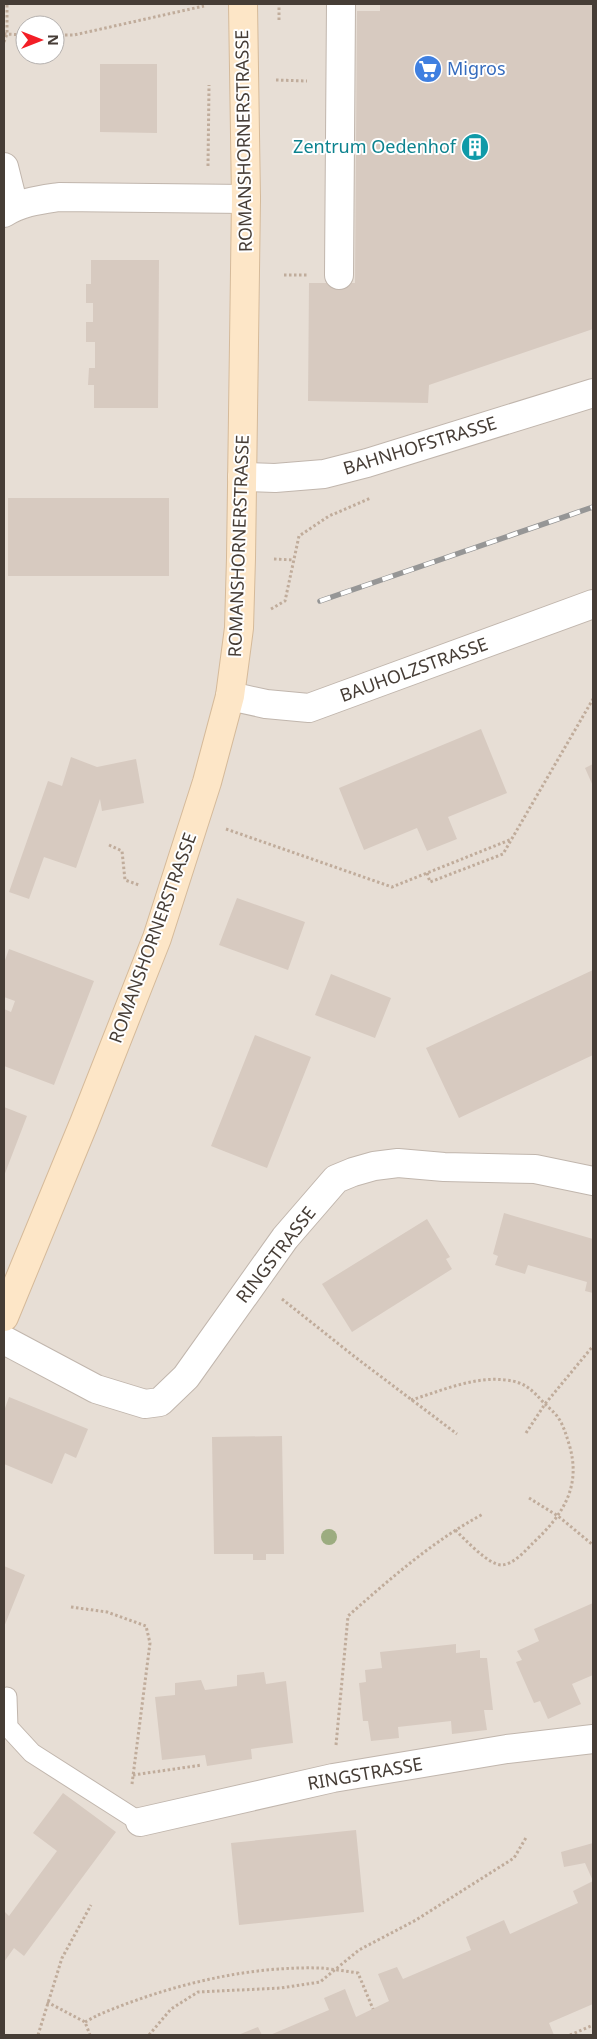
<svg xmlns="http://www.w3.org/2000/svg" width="597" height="2039" font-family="'Noto Sans',sans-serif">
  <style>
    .residential { fill: #e7ded5; fill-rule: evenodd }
    .building { fill: #d7cac0 }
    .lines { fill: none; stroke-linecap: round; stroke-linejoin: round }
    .service-casing { stroke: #c1b6ad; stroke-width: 21 }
    .minor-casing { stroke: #c1b6ad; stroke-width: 30 }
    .secondary-casing { stroke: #d5ba9a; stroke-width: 30 }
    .path { stroke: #c0ac9b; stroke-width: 3; stroke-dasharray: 2.5 2.5; stroke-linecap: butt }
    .service { stroke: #fff; stroke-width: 19 }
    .minor { stroke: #fff; stroke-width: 28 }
    .secondary { stroke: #fde6c7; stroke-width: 28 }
    .rail-casing { stroke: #969696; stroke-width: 5.5 }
    .rail { stroke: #fff; stroke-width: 4; stroke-dasharray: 11; stroke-linecap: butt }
    .path-bridge { stroke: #c0ac9b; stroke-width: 3; stroke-dasharray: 2.5 2.5; stroke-linecap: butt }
    .tree { fill: #9cac80 }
    .labels { text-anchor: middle; stroke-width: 4; stroke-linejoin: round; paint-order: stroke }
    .shop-label { font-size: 18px; fill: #366cbe; stroke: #fff; text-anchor: start }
    .street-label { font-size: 18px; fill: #463d36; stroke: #fff }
    .culture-label { font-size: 18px; fill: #0d838f; stroke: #fff; text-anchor: end }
  </style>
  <rect width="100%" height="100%" fill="#f3ede7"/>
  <path class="residential" d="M4,4h589v2031h-589zM25,25h30v30h-30z"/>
  <path class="building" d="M380,4h213v325l-164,56 -1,18 -120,-2 1,-118h46l2,-272h23z
    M100,64h57v69l-57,-1z
    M91,260h68l-1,148h-64v-23h-6l1,-17h6v-26h-9v-20h7v-19h-7v-19h5z
    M8,498h161v78h-161z
    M481,729l26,64 -59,24 9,22 -30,12 -10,-23 -53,22 -25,-62z
    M71,757l26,10 39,-8 8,44 -42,8 -2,-12 -24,69 -32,-11 -15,42 -20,-7 39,-111 14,5z
    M593,764v22l-8,-18z
    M237,898l68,24 -17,48 -69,-25z
    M9,949l85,32 -40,104 -50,-19v-57l7,3 4,-11 -11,-4v-34z
    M593,970v85l-134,63 -33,-70z
    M331,974l60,24 -16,40 -60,-23z
    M255,1035l56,22 -44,111 -56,-22z
    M4,1107l23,9 -23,60z
    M504,1213l89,26v54l-8,-2 2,-9 -59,-17 -3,9 -30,-9 3,-9 -5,-2z
    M427,1219l23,38 -4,2 6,10 -100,63 -30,-48z
    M9,1397l79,32 -12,29 -11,-5 -13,31 -48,-20v-53z
    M282,1436l2,118h-18v6h-13v-6h-39l-2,-117z
    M4,1566l21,9 -21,52z
    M593,1603v72l-21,9 9,20 -33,15 -8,-18 -6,2 -18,-41 6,-2 -5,-9 22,-10 -5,-12z
    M456,1644v9l24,-3v8h7l6,52h-9l3,20 -35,4 -1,-13 -53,6 1,11 -28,3 -3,-20h-5l-4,-38 7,-1 -1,-12 17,-2 -2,-16z
    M264,1672l2,12 20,-3 7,62 -42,6 1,10 -45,7 -2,-11 -43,5 -7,-63 20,-2v-12l26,-3 4,10 32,-4v-11z
    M63,1793l53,39 -92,124 -10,-8 -10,14v-51l5,5 48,-65 -24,-18z
    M356,1830l8,82 -125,13 -8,-82z
    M593,1843v161l-44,19 5,12h-284l59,-25 -5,-12 21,-9 11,28 33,-16 -11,-27 19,-7 6,12 68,-29 -5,-13 38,-17 6,14 68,-31 -5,-12 20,-10 -8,-18 -21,4 -3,-15z
    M258,2027l4,8h-24z"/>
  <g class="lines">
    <defs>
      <path id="service" d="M7,1697l1,30 24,26 108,69"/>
      <path id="minor" d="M4,167l10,40
        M4,213c17,-11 35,-13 55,-16l187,2
        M339,275l2,-271
        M242,477l33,1 49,-4 43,-11 226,-70
        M230,696l36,8 43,4 284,-104
        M4,1340l92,49 49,15 15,-2 26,-25 99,-139 51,-59 17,-7 21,-6 24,-3 46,4 91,2 58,12
        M140,1822l193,-44 174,-29 86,-10"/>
      <path id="secondary" d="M4,1317l80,-194 73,-185 50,-156 23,-86 9,-68 2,-70 5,-359 -3,-195"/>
    </defs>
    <use href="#service" class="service-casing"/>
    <use href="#minor" class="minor-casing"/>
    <use href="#secondary" class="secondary-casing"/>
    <path class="path" d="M279,20v-16
      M4,34l21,1
      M55,35h19l130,-29
      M4,42l3,-8v-30
      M276,80l31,1
      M208,166l1,-81
      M284,275h24
      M274,559l20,1
      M271,609l14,-8 14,-65 30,-20 42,-18
      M226,829l166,58 120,-48
      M109,845l13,6 3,29 14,5
      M427,873l3,9 73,-28 90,-155
      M282,1299l73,58 102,77
      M411,1400c30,-9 63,-24 95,-20 19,2 26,10 38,23 4,4 9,8 13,13 6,8 9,18 12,28 13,42 -6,71 -36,99 -8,8 -19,21 -31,22 -14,0 -37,-26 -48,-36
      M526,1433l19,-29 48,-58
      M529,1498l29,18 35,29
      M71,1607l36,5 39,14 4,17 -18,141
      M336,1745l12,-129c43,-38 85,-75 135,-102
      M133,1775l69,-10
      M47,2002l38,20 5,13
      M85,2022l13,-7
      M38,2035l24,-77 29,-53
      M149,2035l22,-26 27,-17 83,-4 39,-6 39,-32 57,-30 98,-62 13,-22
      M570,2035l23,-10"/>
    <use href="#service" class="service"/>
    <use href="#minor" class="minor"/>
    <use href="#secondary" class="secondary"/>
    <defs>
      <path id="rail" d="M320,601l273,-94"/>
    </defs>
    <use href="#rail" class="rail-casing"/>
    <use href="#rail" class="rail"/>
    <path class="path-bridge" d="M98,2015c69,-29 146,-49 222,-47 12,1 25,3 38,5l15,36"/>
  </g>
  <circle class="tree" cx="329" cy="1537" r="8"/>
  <defs>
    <symbol id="supermarket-disc" viewBox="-11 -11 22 22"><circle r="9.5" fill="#3f7fe0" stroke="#fff"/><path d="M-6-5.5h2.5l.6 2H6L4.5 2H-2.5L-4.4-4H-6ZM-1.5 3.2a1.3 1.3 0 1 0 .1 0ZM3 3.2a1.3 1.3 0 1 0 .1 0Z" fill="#fff"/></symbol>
    <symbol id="building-disc" viewBox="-11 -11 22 22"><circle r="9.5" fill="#0f9aa8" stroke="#fff"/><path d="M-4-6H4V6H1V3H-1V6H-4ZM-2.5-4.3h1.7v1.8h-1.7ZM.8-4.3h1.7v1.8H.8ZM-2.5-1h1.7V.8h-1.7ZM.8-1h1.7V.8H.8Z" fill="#fff"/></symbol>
  </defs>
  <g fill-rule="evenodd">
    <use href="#supermarket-disc" x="412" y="53" width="32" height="32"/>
    <use href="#building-disc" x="459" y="131" width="32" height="32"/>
  </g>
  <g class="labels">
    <g class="shop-label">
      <text x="447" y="75">Migros</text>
    </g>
    <g class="street-label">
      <text transform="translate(244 141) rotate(-91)" y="6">ROMANSHORNERSTRASSE</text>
      <text transform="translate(420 446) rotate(-17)" y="6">BAHNHOFSTRASSE</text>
      <text transform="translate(239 546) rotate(-88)" y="6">ROMANSHORNERSTRASSE</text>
      <text transform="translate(414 670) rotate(-20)" y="6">BAUHOLZSTRASSE</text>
      <text transform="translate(153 938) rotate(-70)" y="6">ROMANSHORNERSTRASSE</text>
      <text transform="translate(276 1255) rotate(-52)" y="6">RINGSTRASSE</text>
      <text transform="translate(365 1774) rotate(-10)" y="6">RINGSTRASSE</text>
    </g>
    <g class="culture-label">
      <text x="456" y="153">Zentrum Oedenhof</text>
    </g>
  </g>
  <rect width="597" height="2039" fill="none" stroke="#463d36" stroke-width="10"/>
  <g transform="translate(40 40) rotate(90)"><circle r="24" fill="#ffffff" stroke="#b5b1af"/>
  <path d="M0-4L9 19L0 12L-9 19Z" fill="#f31e26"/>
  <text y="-8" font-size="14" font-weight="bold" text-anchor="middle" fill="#463d36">N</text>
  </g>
</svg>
